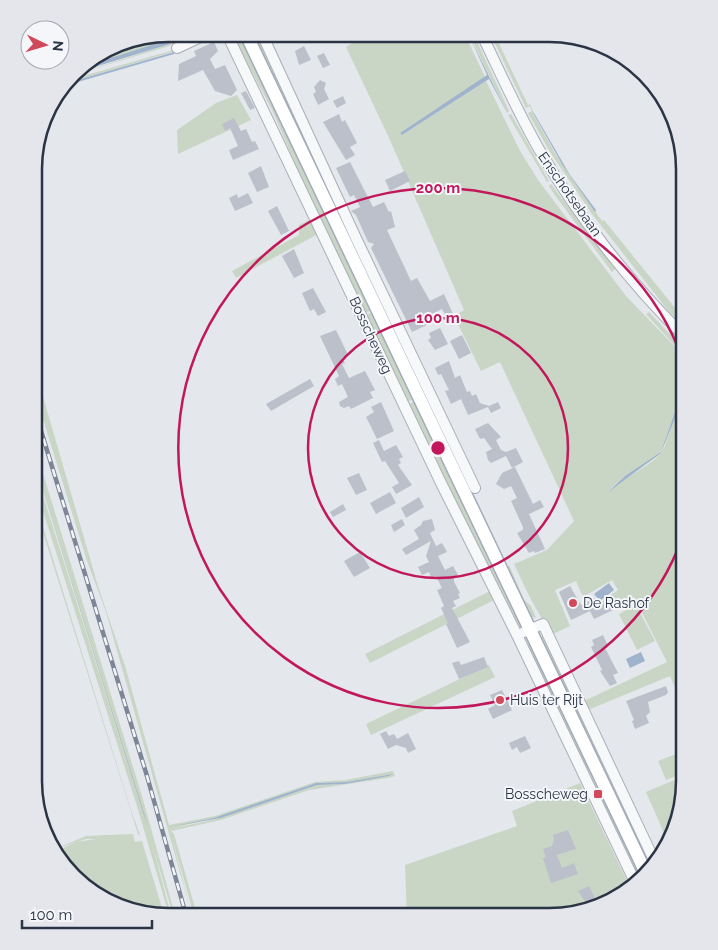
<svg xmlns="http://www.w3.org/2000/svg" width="718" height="950" font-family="Raleway,sans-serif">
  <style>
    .green { fill: #c9d6c5; fill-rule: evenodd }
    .water { fill: #9fb4cc }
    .building { fill: #bbc0ca }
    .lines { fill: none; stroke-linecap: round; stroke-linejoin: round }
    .minor-casing { stroke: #a9aeb7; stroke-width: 12 }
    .major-casing { stroke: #a3abb8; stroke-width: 15 }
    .minor { stroke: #f7f8fa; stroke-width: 10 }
    .major { stroke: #fff; stroke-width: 12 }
    .rail-casing { stroke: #7d8696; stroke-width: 4.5 }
    .rail { stroke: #f4f6f9; stroke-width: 2.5; stroke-dasharray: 8; stroke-linecap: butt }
    .ring { fill: none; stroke: #c2185b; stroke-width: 2.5 }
    .poi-dot { fill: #d1495b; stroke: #f4f6f9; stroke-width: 2 }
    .labels { text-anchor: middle; stroke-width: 4; stroke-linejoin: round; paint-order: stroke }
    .street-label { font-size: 14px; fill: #2b3445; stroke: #f4f6f9 }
    .poi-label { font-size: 14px; fill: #2b3445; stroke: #f4f6f9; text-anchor: start }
    .rim { fill: none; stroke: #2b3445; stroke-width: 2.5 }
    .centre { fill: #c2185b; stroke: #f4f6f9; stroke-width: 2.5 }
    .ring-label { font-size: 15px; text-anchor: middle; font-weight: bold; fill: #c2185b; stroke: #f4f6f9; stroke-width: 4; stroke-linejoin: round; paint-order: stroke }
  </style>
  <rect width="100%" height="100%" fill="#e4e7ec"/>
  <path class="green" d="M232,34h9l131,276 -7,3 -53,-111 -40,-92z
    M251,34h8l167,359 -3,2z
    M366,34l99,1 20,42 -85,56 2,2 84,-54 33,68 19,31 88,116 56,58 1,-6 1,1v37l-21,61 -6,10 -32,19 -18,16 50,-34 7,-10 20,-57v317l-14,-32 -82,34 -4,-9 83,-39 -33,-65 -30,14 -4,-8 18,-13 -6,-10 -29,17 -7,-16 -21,9 15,36 -17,8c-17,-21 -27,-45 -39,-70l33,-14 27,-29 -74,-159 -19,9 -27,-55 10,-6 -74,-170 -44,-93z
    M176,35l16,1 -26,11 -93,28 97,-31 7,-6 -91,28 -1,-2 9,-5z
    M470,35h4l35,76 -2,2z
    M491,35h4l33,70 2,-1 4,9 -1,1 23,41 46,66 2,-1 80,99v7l-14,-13 -78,-99 -42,-62 -22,-39 4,-2 -2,-5 -4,2z
    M174,50v4l-2,-2 -105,31 2,-3z
    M237,95l14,25 -73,34 -1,-24 39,-27z
    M511,114l38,67 -2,1 -39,-67z
    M551,184l64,85 -3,3 -58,-78 -5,-8z
    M313,218l7,15 -84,45 -4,-7 67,-36v-10z
    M373,312l41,87 -7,3 -41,-87z
    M649,312l30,32 -4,2 -29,-32z
    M35,369l63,217 28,83 43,156 46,-9 100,-34 30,-2 48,-9 2,5 -7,2 -79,12 -88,30 -50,11 3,3 23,81h-3l-23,-80 21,80 -86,-303 -19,-51 -53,-171zM393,774l-48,10 -28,1 -96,33 -51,11 52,-13 94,-33 30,-1z
    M415,401l107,224 -2,2 -113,-222z
    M34,444l108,352 33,119h-2l-21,-72 19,72h-2l-33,-112 -102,-320v-16l113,358 -113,-363z
    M34,498l97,312 9,25 -2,-1 -14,-45 -90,-285z
    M509,565l15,35 7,6 5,12 -7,-2 -22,-47z
    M490,591l4,9 -124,63 -5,-9z
    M636,605l19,36 -18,9 -18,-36z
    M544,636l61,130v1l-15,-23 -51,-106z
    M531,643l51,106 7,21 -5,2 -58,-127z
    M489,665l6,12 -124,58 -5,-11z
    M684,751v22l-18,7 -8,-19z
    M684,776v14l-14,40 -6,3 -18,-41z
    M580,783l49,102 -20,17 -57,14 -1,-4 -11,4h-133l-2,-51 112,-39 -5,-15z
    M599,795l13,19 29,60 -4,4 -41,-81z
    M133,834l2,8 7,-1 22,74h-12l-58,-22 -37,-42 19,-9 20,-3h-10l-31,10 31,-13z"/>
  <path class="water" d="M469,35l38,78 -18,-34 -87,56 -2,-2 87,-58z
    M177,37v4l-7,3 -95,29 4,-5z
    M174,52v2l-110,32 3,-3z
    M533,113h1l36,62 26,35 -1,2 -33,-48z
    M684,386l-7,27 -16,40 -54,40 18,-17 36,-24z
    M34,462l110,351 3,12z
    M609,583l5,7 -14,11 -6,-7z
    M641,652l4,9 -15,7 -4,-9z
    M393,774l-5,2 -43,8 -28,1 -96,33 -52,9 45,-9 102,-35 30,-1z"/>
  <path class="building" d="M214,42l4,9 -8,8 5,10 10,-4 12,25 -6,6 -16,-5 -12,-21 -25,11 1,-17 17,-8 -2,-5z
    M304,46l7,14 -12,5 -4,-14z
    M324,53l6,12 -7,3 -6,-12z
    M320,80l6,3 -2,6 5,10 -11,6 -5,-11 3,-2 -2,-5z
    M246,91l9,17 -5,2 -9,-17z
    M343,96l3,7 -9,5 -4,-7z
    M339,114l3,8 3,-2 12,23 -7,4 5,8 -9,5 -23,-38z
    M234,118l7,13 5,-2 6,13 3,-1 4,8 -26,11 -4,-10 9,-4 -8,-18 -5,3 -3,-7z
    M350,162l23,45 11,-5 5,10 2,-1 4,16 -8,3 24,51 6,-3 13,23 14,-7 10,22 -6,4 -6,-11 -16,8 3,7 -17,8 -41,-84 3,-4 -6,-2 -12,-27 -5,-4 9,-4 -6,-12 -4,2 -14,-29z
    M261,166l8,21 -12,5 -9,-19z
    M405,171l5,10 -20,10 -5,-11z
    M248,193l5,10 -18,8 -6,-13 8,-4 1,4z
    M277,206l12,25 -8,4 -13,-24z
    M294,249l10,24 -10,5 -12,-22z
    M313,288l13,24 -8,4 -4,-7 -4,2 -8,-18z
    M440,328l8,16 -13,6 -7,-10 3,-2 -2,-5z
    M336,330l12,25 -6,3 3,5 -3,1 7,14 16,-7 10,19 -5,2 3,6 -22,11 -2,-3 -5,2 -4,-2 -1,-4 9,-5 -6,-13 -4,2 -3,-7 4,-3 -19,-40z
    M462,335l9,18 -12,6 -9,-18z
    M449,361l6,17 5,-3 7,17 3,-1 2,5 4,-2 4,9 9,3 9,-4 3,6 -10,5 -3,-6 -20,8 -7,-16 -10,5 -6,-13 4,-1 -8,-16 -3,1 -3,-7z
    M310,379l4,7 -43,25 -5,-7z
    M381,402l13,29 -17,8 -11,-22 8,-5 -3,-5z
    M488,423l13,14 -5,3 5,10 5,2 10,-4 7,14 -11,6 -6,-12 -15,7 -3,-3 -2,-8 6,-3 -8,-11 -4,1 -5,-10z
    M379,440l5,11 12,-6 7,12 -4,2 2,4 -3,2 14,20 -16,9 -4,-7 7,-4 -14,-22 -3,1 -9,-19z
    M515,467l18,37 7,-4 4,7 -15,7 16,35 -10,4 -1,-2 -5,2 -12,-20 6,-3v-3l-12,-26 6,-3 -6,-12 -7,3 -8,-5 6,-11z
    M359,473l8,17 -11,5 -9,-17z
    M390,492l6,11 -20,11 -6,-11z
    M419,497l5,10 -18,11 -5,-10z
    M343,504l3,6 -13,7 -3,-5z
    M402,519l3,6 -11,7 -3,-7z
    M432,519l3,11 -5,3 6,13 6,-3 5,9 -9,4 7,14 8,-4 5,9 -4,2v5l6,11 -2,1 2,4 -7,3 3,5 -4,2 18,34 -13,6 -11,-24 2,-1 -7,-15 3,-2 -7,-16 5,-2 -6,-12 -5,1 -2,-5 -7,3 -4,-8 11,-5 -3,-6 5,-15 -25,14 -4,-6 17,-10 -5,-9 7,-5 2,-4z
    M360,552l10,16 -16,9 -10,-16z
    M570,586l11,19 14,-7 4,9 8,-6 6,9 -19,9 -4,-8 -19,9 -12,-28z
    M603,635l5,11 -3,2 13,25 -5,2 4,8 -7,3 -10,-15 2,-1 -11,-23 3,-2 -2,-5z
    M484,657l4,10 -29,12 -7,-16 7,-2 2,4z
    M666,686l2,6 -2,3 -18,7 2,10 -4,4 3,7 -14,6 -3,-8 2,-1 -8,-19z
    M502,690l10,20 -19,9 -5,-10 7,-4 -5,-10z
    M386,731l3,5 5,-2 3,5 11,-6 8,16 -8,4 -2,-5 -10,-3 -8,4 -8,-15z
    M525,736l6,12 -11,5 -3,-6 -5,3 -3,-7z
    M568,830l8,19 -19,6 5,13 12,-5 4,11 -27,9 -8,-25 3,-1 -3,-8 9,-3 2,-6 -1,-5z
    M589,886l3,6 6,13 -9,2 -11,-16z"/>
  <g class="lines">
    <defs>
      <path id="minor" d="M227,34l214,449 76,152 117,245
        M262,34l93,202 120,252
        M482,35c19,39 36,78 58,116 38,65 90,132 144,185
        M177,48l30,-14
        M524,632l19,-8 112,238"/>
      <path id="major" d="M246,34l399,837"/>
    </defs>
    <use href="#minor" class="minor-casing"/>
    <use href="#major" class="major-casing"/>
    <use href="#minor" class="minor"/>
    <use href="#major" class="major"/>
    <defs>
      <path id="rail" d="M34,408l113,368 39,139"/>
    </defs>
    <use href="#rail" class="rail-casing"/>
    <use href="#rail" class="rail"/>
  </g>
  <g class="ring">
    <circle cx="438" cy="448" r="130"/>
    <path d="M684 533A260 260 0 1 1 684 363"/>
  </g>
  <g class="poi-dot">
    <circle cx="573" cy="603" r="5"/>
    <circle cx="500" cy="700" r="5"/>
    <rect x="593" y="789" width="10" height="10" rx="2.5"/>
  </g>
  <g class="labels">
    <g class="street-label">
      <text transform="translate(570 194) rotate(55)" y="5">Enschotsebaan</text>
      <text transform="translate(371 335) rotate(65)" y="5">Bosscheweg</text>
    </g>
    <g class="poi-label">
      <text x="583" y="608">De Rashof</text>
      <text x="510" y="705">Huis ter Rijt</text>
      <text x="588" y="799" text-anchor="end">Bosscheweg</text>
    </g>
  </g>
  <path d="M0 0H718V950H0ZM169 42H549A127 127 0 0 1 676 169V781A127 127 0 0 1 549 908H169A127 127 0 0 1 42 781V169A127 127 0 0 1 169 42Z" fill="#e4e6eb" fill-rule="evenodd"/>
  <path class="rim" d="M169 42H549A127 127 0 0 1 676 169V781A127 127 0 0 1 549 908H169A127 127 0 0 1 42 781V169A127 127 0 0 1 169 42Z"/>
  <circle cx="438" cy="448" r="8" class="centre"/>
  <g class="ring-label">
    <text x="438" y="193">200 m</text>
    <text x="438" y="323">100 m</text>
  </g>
  <g transform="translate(45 45) rotate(95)"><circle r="24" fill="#f4f6f9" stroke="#a4a8b1"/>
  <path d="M0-4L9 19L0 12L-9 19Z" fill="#d1495b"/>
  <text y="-8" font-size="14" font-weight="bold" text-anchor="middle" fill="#2b3445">N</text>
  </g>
  <path d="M22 920v8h130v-8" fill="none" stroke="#2b3445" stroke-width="2.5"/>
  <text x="30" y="920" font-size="15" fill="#2b3445" stroke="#f4f6f9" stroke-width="4" paint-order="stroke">100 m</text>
</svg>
